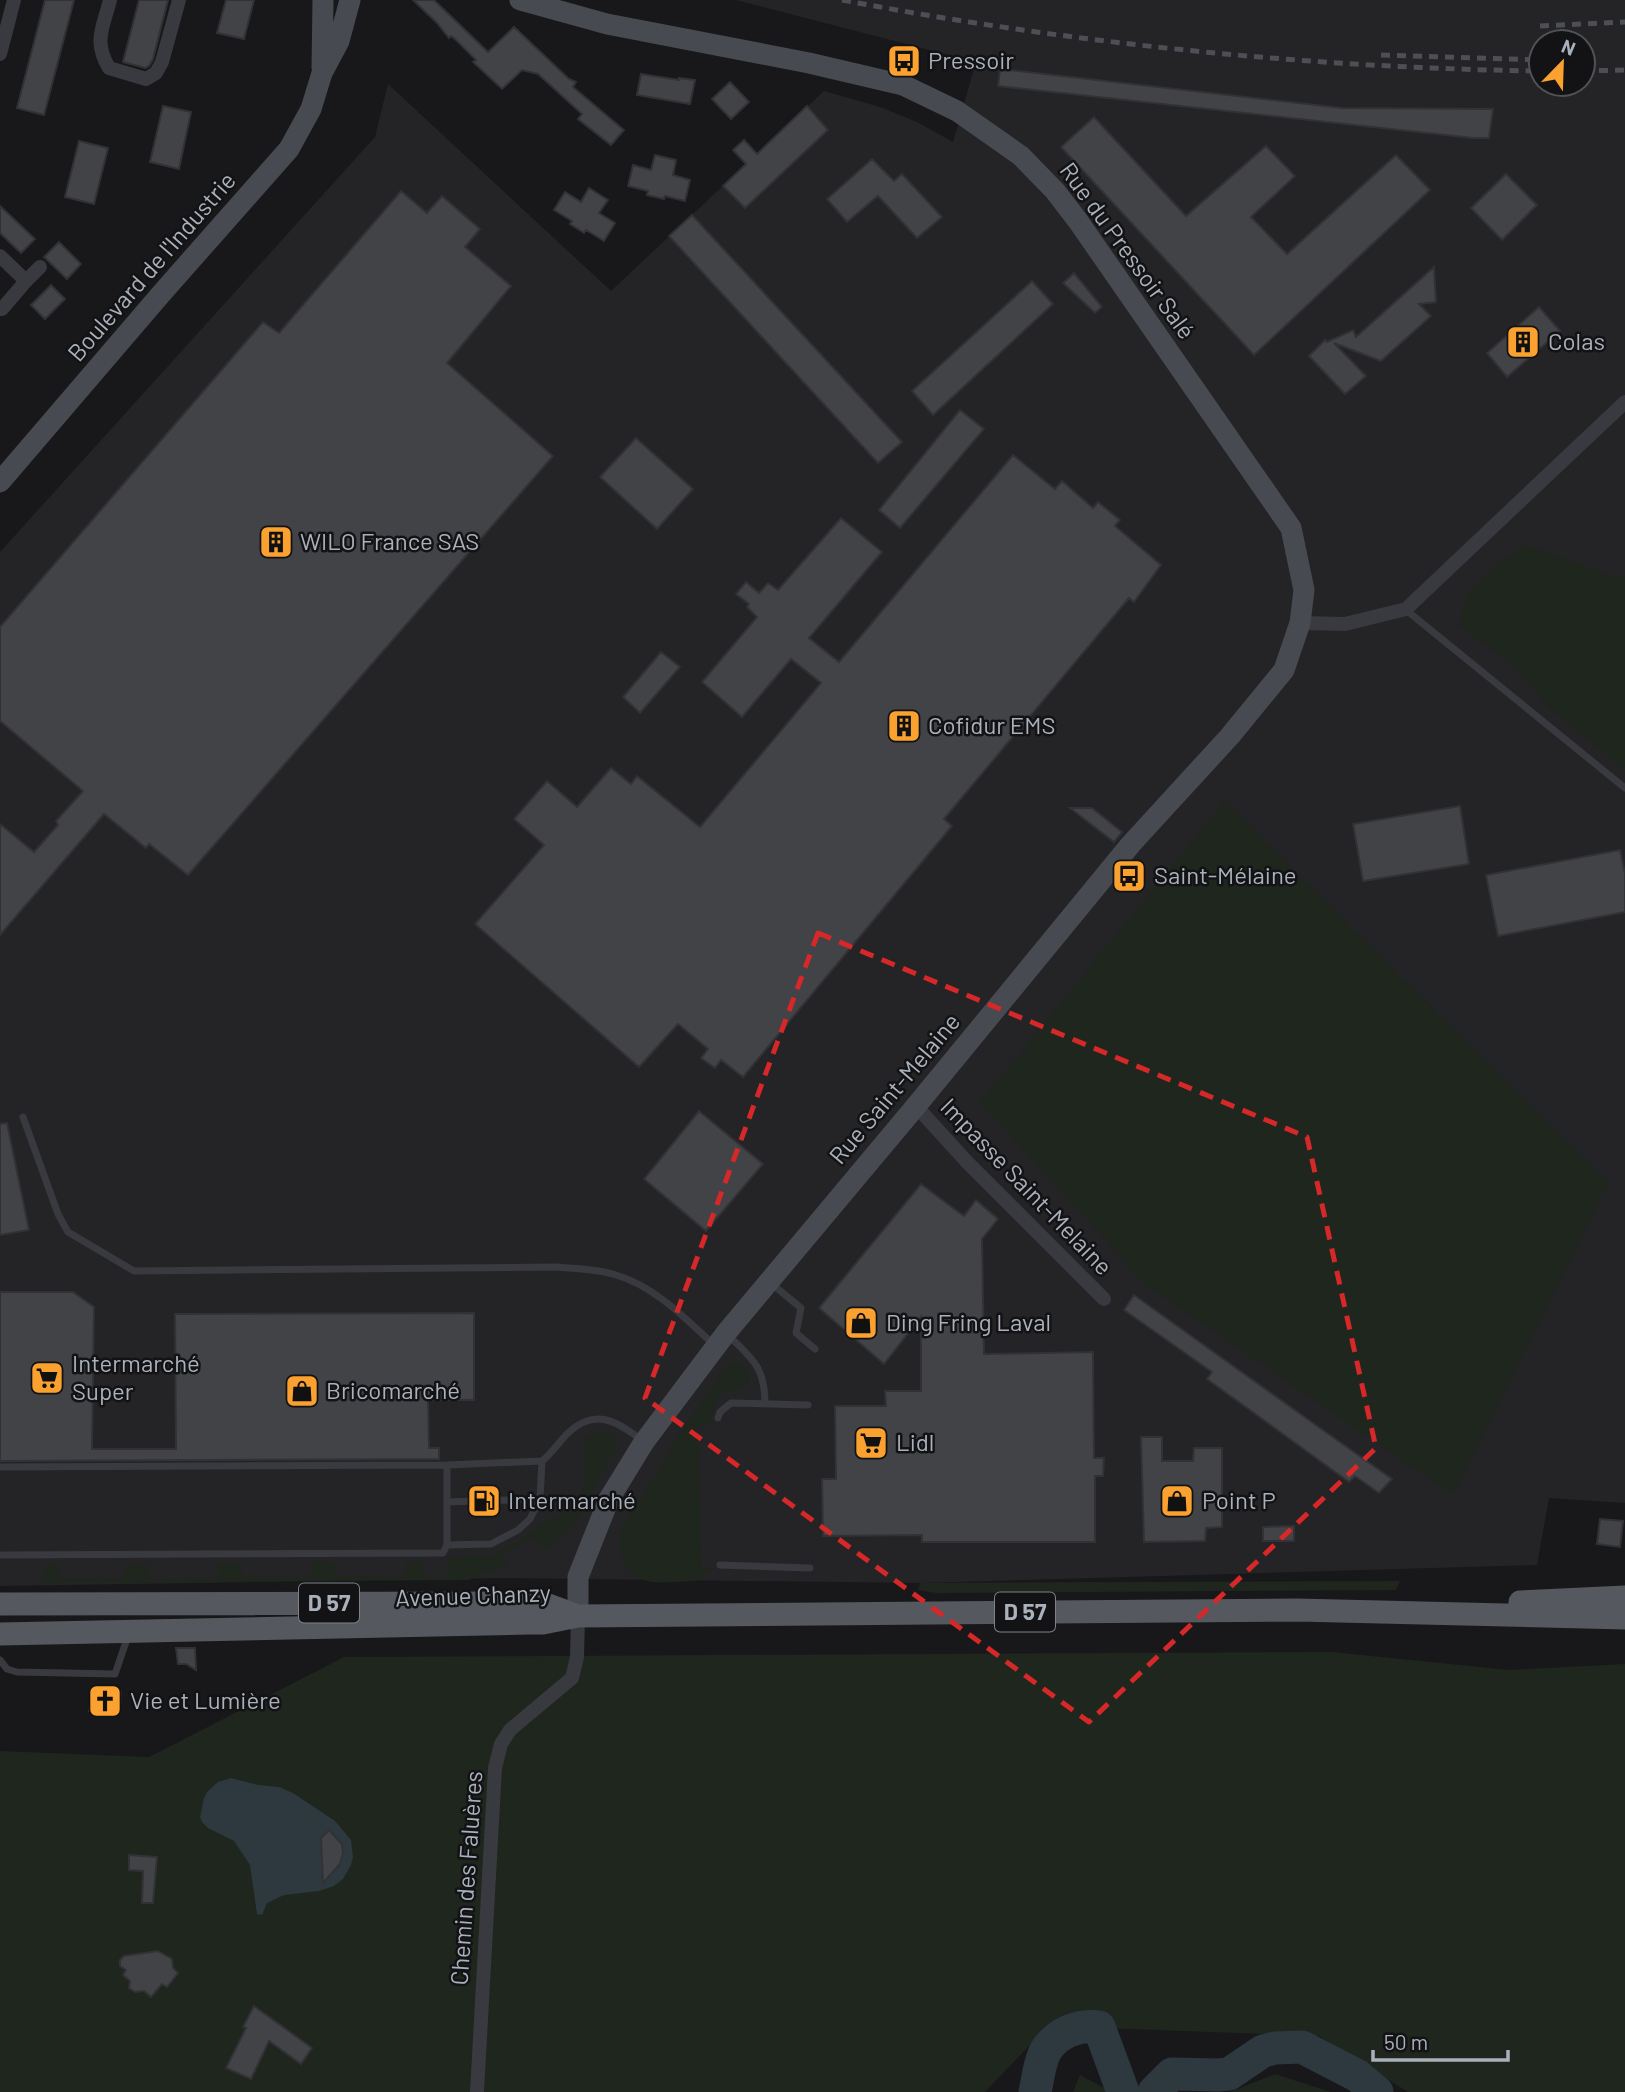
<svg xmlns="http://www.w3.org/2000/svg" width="1625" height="2092" font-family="Barlow,sans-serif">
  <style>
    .built { fill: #242427; fill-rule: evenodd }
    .green { fill: #1e261e }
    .water { fill: #2d393f }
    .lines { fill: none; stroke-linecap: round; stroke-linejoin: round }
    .river { stroke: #2d393f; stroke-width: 33 }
    .building { fill: #424347; stroke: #323236; stroke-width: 2 }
    .lane { stroke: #393a3f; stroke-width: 7 }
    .street { stroke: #393a3f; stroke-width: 14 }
    .secondary { stroke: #474a50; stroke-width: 21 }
    .primary { stroke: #55585f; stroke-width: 23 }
    .rail { stroke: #4c4f55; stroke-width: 5; stroke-dasharray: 9 7; stroke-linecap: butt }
    .marked { fill: none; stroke: #d62828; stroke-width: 5; stroke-dasharray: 14 9; stroke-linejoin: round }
    .labels { text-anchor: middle; stroke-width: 5; stroke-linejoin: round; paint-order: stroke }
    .shield { fill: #131315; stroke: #7d8289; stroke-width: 2 }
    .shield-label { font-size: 23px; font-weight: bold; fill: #aab1bb }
    .poi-label { font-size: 24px; fill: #aab1bb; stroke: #131315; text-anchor: start }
    .street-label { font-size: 24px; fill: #aab1bb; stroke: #131315 }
  </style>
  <rect width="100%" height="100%" fill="#18181a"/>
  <path class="built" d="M736,0h889v1503l-76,-5 -12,67 -617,18 -421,-5 -499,8v-1034l375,-415 13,-53 223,207 213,-200 56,16 37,15 36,20 23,-80zM1541,42h42v42h-42z"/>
  <path class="green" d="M1526,545l89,32h10v192l-76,-61 -34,-41 -56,-42 9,-33 25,-24z
    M1225,801l383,382 -155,312 -307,-210 -166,-183z
    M732,1362c13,0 25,20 10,26 -7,4 -15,0 -21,6 -5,4 -9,24 -11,31l-12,1 3,142h10v3l-4,1 -11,9c-20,0 -51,7 -66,-9 -10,-11 -13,-33 -8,-46 6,-15 18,-26 27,-40 8,-11 14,-25 21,-37 18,-29 37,-56 57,-84z
    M596,1432h13l8,7 -1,9 -43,78 -8,9 -20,15 -12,-12 -31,17 5,12 -14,2 -25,11 -428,3 8,-19h8l7,14 61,1v-14l24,-1 1,15 69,-2v-14h24v13l69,1 1,-15 23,1 1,13 69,1v-14l17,-1 1,15h24l1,-19 45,-3 36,-21 19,-14 17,-6 18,-26v-44l3,-6z
    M1400,1581l-4,9 -459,3 -19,-3 2,-7h4z
    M1332,1652l177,18 116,-6v428h-217l-89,-56 -271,-10 -63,66h-985v-341l149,6 195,-100z
    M1275,2074l56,18h-101z
    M1080,2075l32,17h-39z"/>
  <path class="water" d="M231,1778l27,7 21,2 14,6 42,28 16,19 2,17 -2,8 -8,14 -9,7 -15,5 -35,4 -17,8 -5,12 -5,-1 -7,-49 -16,-24 -26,-13 -6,-6 -2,-5 4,-19 3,-6 11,-10z"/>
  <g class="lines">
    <path class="river" d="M1035,2092c3,-13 4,-28 10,-40 11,-19 34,-28 54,-25l24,65
      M1154,2092l18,-18 46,1 11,-1 34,-23 12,-3 27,-1 56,29 19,16"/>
  </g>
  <path class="building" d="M45,0h29l-30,115 -27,-7z
    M139,0h29l-15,59 -4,7 -4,2 -22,-6z
    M226,0h28l-10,39 -27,-6z
    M413,0h21l54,52 26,-25 55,52 7,3 -3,5 51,43 -13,15 -33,-26 4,-5 -44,-40 -16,-4 -20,19 -29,-27 3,-2 -20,-20 -5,-4 -2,2 -12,-15z
    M1000,69l342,39 151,1 -4,29h-16l-475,-52z
    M641,74l38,6v-2l16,2 -5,24 -53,-9z
    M730,82l19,20 -18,17 -19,-20z
    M163,106l28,6 -12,57 -29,-7z
    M807,106l21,24 -83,78 -22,-22 23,-22 -13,-14 11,-10 13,14z
    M1094,117l92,99 80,-70 29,30 -44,41 36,37 109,-99 34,35 -176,165 -193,-208z
    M79,141l29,7 -14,56 -29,-7z
    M655,155l21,5 -3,15 17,5 -5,21 -20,-5 -1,3 -17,-4 1,-4 -20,-5 5,-21 18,5z
    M872,159l22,22 8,-7 40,43 -25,21 -39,-42 -31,26 -20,-23z
    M1506,174l31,31 -35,35 -31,-32z
    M589,188l19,12 -9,13 16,10 -11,18 -18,-11 -2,3 -14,-9 2,-3 -18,-11 11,-18 16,10z
    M401,191l26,22 15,-17 38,33 -15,18 46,39 -64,77 106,93 -365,419 -39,-31 -3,4 -42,-34 -104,121v-111l34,28 24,-27 -2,-4 27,-30 -83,-70v-94l263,-305 16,11z
    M0,206l35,33 -14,14 -21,-20z
    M692,215l210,227 -24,21 -209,-227z
    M59,242l22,22 -14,15 -23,-22z
    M1434,267l2,35 -17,2 12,12 -50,45 -47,-18 32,33 -21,18 -36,-38 16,-16 2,2 26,-12 3,7z
    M1074,273l28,34 -7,6 -32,-30z
    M1032,281l21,23 -120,111 -21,-24z
    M51,285l14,14 -20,20 -14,-14z
    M1539,307l21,24 -53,46 -20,-24z
    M960,410l24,19 -84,99 -21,-18z
    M636,438l57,51 -36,40 -57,-52z
    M1013,455l42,34 7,-8 31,27 5,-6 22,18 -5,6 46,39 -27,37 -5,-4 -185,221 8,7 -209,251 -22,-17 -6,8 -14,-10 7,-9 -30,-25 -39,43 -164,-143 69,-79 -30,-26 33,-38 30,26 34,-39 20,16 6,-8 63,51 121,-144 -30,-24 -49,58 -40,-35 55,-65 -10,-10 2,-3 -13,-10 10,-12 13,11 9,-10 10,7 63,-72 41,34 -73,86 30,24z
    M661,652l19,15 -40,46 -17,-16z
    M1460,806l9,58 -106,17 -10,-57z
    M1070,808h22l30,24 -8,10z
    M1620,850l5,24v38l-127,24 -12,-61z
    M699,1111l64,53 -57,67 -62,-52z
    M7,1123l22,107 -29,5v-111z
    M921,1184l43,32 12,-16 22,19 -16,20 2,115 109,-2 1,106h10l-1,18h-8v66h-173v-7l-99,1 -1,-57h14l-1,-73h51l-1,-15h36v-74l-37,47 -65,-56z
    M0,1292h73l21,15 -2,142h84l-1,-135 299,-1v87h-46l1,48h10v11l-439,2z
    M1134,1295l186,133 72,51 -13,14 -24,-17 -6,6 -44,-32 -98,-71 5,-7 -88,-62z
    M1141,1437h21v24h31l1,-13h28v79l-16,1 -1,13 -61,1z
    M1600,1519l23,2 -3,26 -23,-3z
    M1294,1526v15h-31v-14z
    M176,1648h19l1,22 -10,-6h-8z
    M92,1691l29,1 -1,19h-31z
    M329,1830l13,14 1,9 -3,11 -17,19 -2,-45z
    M129,1855l28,2 -4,46h-11l1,-32 -14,-1z
    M158,1951l14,8 1,9 5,5 -11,14 -5,-3 -11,13 -7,-6 -9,1 -6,-4 1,-7 -7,-6 3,-5 -6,-4v-6l4,-4z
    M254,2006l58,42 -11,16 -32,-23 -18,38 -25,-11 20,-40 -3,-1z"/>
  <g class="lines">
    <path class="lane" d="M1406,610l219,178
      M23,1117l35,97 10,18 66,39 423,-4c20,2 41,2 59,8 38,11 69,43 97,69
      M772,1284l29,24 -5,25 19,16
      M727,1334c25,25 38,32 38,70
      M718,1418l2,-6 11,-9 77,2
      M0,1467l447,-2
      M447,1502l93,-3
      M447,1545l44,-1 27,-14 12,-11 10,-20 2,-38
      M0,1555l443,-2 4,-8v-80l95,-4c10,-8 17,-19 26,-28 28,-26 49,-11 74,7
      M720,1565l90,3
      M0,1660l7,9 10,3 98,2 13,-38"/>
    <path class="street" d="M110,0c-7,28 -17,41 -1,68l37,11 10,-6 6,-11 17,-62
      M0,54l14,-54
      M0,256l26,25 14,-14
      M2,309l24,-28
      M1300,623l45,1 61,-15 219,-207
      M916,1106l51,56 137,137
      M477,2092l18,-324 6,-24 9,-14 62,-52 5,-21 1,-41"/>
    <path class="secondary" d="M520,0l87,24 202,39 94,22 54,26 64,45 34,35 23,30 213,307 13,62 -4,33 -16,47 -54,66 -99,108 -215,262 -190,227 -82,109 -35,57 -31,78v39
      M322,68l1,-68
      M0,482l161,-188 128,-145 22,-40 11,-36 17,-32 11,-41"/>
    <path class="primary" d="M1520,1602l105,-5
      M0,1604l543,-1 35,13
      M0,1634l530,-11h13l35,-7 719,-6 328,8"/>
    <path class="rail" d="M842,0c227,43 468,68 699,71
      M1540,26l85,-4
      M1381,55l160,5
      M1583,71l42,-1"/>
  </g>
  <path class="marked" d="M818,933l489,204 69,311 -287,274 -444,-324z"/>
  <defs>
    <symbol id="bus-square" viewBox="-11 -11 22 22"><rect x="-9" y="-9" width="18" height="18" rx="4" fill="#faa130" stroke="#131315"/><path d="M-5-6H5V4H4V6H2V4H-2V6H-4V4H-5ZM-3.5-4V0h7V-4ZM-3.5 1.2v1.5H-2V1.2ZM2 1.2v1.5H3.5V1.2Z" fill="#111"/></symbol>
    <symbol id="building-square" viewBox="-11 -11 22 22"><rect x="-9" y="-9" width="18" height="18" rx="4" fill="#faa130" stroke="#131315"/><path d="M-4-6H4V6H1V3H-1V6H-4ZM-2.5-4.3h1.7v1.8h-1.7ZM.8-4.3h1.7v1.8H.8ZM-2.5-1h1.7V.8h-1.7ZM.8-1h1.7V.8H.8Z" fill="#111"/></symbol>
    <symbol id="shop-square" viewBox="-11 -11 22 22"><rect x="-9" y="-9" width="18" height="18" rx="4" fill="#faa130" stroke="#131315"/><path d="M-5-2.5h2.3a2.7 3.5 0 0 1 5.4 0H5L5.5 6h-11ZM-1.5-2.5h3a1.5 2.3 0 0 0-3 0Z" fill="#111"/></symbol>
    <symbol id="supermarket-square" viewBox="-11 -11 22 22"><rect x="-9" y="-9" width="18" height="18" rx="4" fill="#faa130" stroke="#131315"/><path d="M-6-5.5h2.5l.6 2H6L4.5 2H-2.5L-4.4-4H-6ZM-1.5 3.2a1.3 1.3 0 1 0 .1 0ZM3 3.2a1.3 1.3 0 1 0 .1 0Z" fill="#111"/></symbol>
    <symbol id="fuel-square" viewBox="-11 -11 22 22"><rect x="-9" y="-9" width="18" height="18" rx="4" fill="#faa130" stroke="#131315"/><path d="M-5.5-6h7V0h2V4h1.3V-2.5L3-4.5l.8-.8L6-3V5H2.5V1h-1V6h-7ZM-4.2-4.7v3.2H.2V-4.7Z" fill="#111"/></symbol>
    <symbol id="church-square" viewBox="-11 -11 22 22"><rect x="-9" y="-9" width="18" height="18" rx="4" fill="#faa130" stroke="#131315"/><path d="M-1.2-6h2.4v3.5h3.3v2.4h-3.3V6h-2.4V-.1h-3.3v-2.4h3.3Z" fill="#111"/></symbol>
  </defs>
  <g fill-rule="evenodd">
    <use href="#bus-square" x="885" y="42" width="38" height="38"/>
    <use href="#building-square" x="1504" y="323" width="38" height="38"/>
    <use href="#building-square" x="257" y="523" width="38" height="38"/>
    <use href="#building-square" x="885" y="707" width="38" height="38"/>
    <use href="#bus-square" x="1110" y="857" width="38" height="38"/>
    <use href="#shop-square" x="842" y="1304" width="38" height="38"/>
    <use href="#supermarket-square" x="28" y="1359" width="38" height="38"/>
    <use href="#shop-square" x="283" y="1372" width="38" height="38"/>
    <use href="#supermarket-square" x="852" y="1424" width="38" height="38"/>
    <use href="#fuel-square" x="465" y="1482" width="38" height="38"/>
    <use href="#shop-square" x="1158" y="1482" width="38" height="38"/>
    <use href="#church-square" x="86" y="1682" width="38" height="38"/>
  </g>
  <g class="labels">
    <g class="shield">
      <rect x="299" y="1583.5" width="60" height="39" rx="5"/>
      <rect x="995" y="1592.5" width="60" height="39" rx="5"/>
    </g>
    <g class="shield-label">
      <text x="329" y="1611">D 57</text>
      <text x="1025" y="1620">D 57</text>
    </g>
    <g class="poi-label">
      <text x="928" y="69">Pressoir</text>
      <text x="1548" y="350">Colas</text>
      <text x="300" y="550">WILO France SAS</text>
      <text x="928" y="734">Cofidur EMS</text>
      <text x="1154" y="884">Saint-Mélaine</text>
      <text x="886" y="1331">Ding Fring Laval</text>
      <text x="72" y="1372">Intermarché<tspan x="72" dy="28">Super</tspan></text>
      <text x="326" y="1399">Bricomarché</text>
      <text x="896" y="1451">Lidl</text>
      <text x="508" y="1509">Intermarché</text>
      <text x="1202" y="1509">Point P</text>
      <text x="130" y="1709">Vie et Lumière</text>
    </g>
    <g class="street-label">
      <text transform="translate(1127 251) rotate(54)" y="8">Rue du Pressoir Salé</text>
      <text transform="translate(152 267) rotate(-49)" y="8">Boulevard de l'Industrie</text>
      <text transform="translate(895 1089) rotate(-50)" y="8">Rue Saint-Melaine</text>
      <text transform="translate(1026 1187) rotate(46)" y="8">Impasse Saint-Melaine</text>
      <text transform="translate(473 1596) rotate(-2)" y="8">Avenue Chanzy</text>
      <text transform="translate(467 1878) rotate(-86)" y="8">Chemin des Faluères</text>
    </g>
  </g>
  <g transform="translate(1562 63) rotate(23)"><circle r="33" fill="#131315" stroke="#4f5257" stroke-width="2"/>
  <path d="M0-5L12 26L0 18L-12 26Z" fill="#faa130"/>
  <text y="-10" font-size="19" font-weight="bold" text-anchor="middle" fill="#aab1bb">N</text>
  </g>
  <path d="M1373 2050v10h135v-10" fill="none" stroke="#aab1bb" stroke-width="3.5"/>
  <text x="1384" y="2050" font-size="21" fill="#aab1bb" stroke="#131315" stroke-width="5" paint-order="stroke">50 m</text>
</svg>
